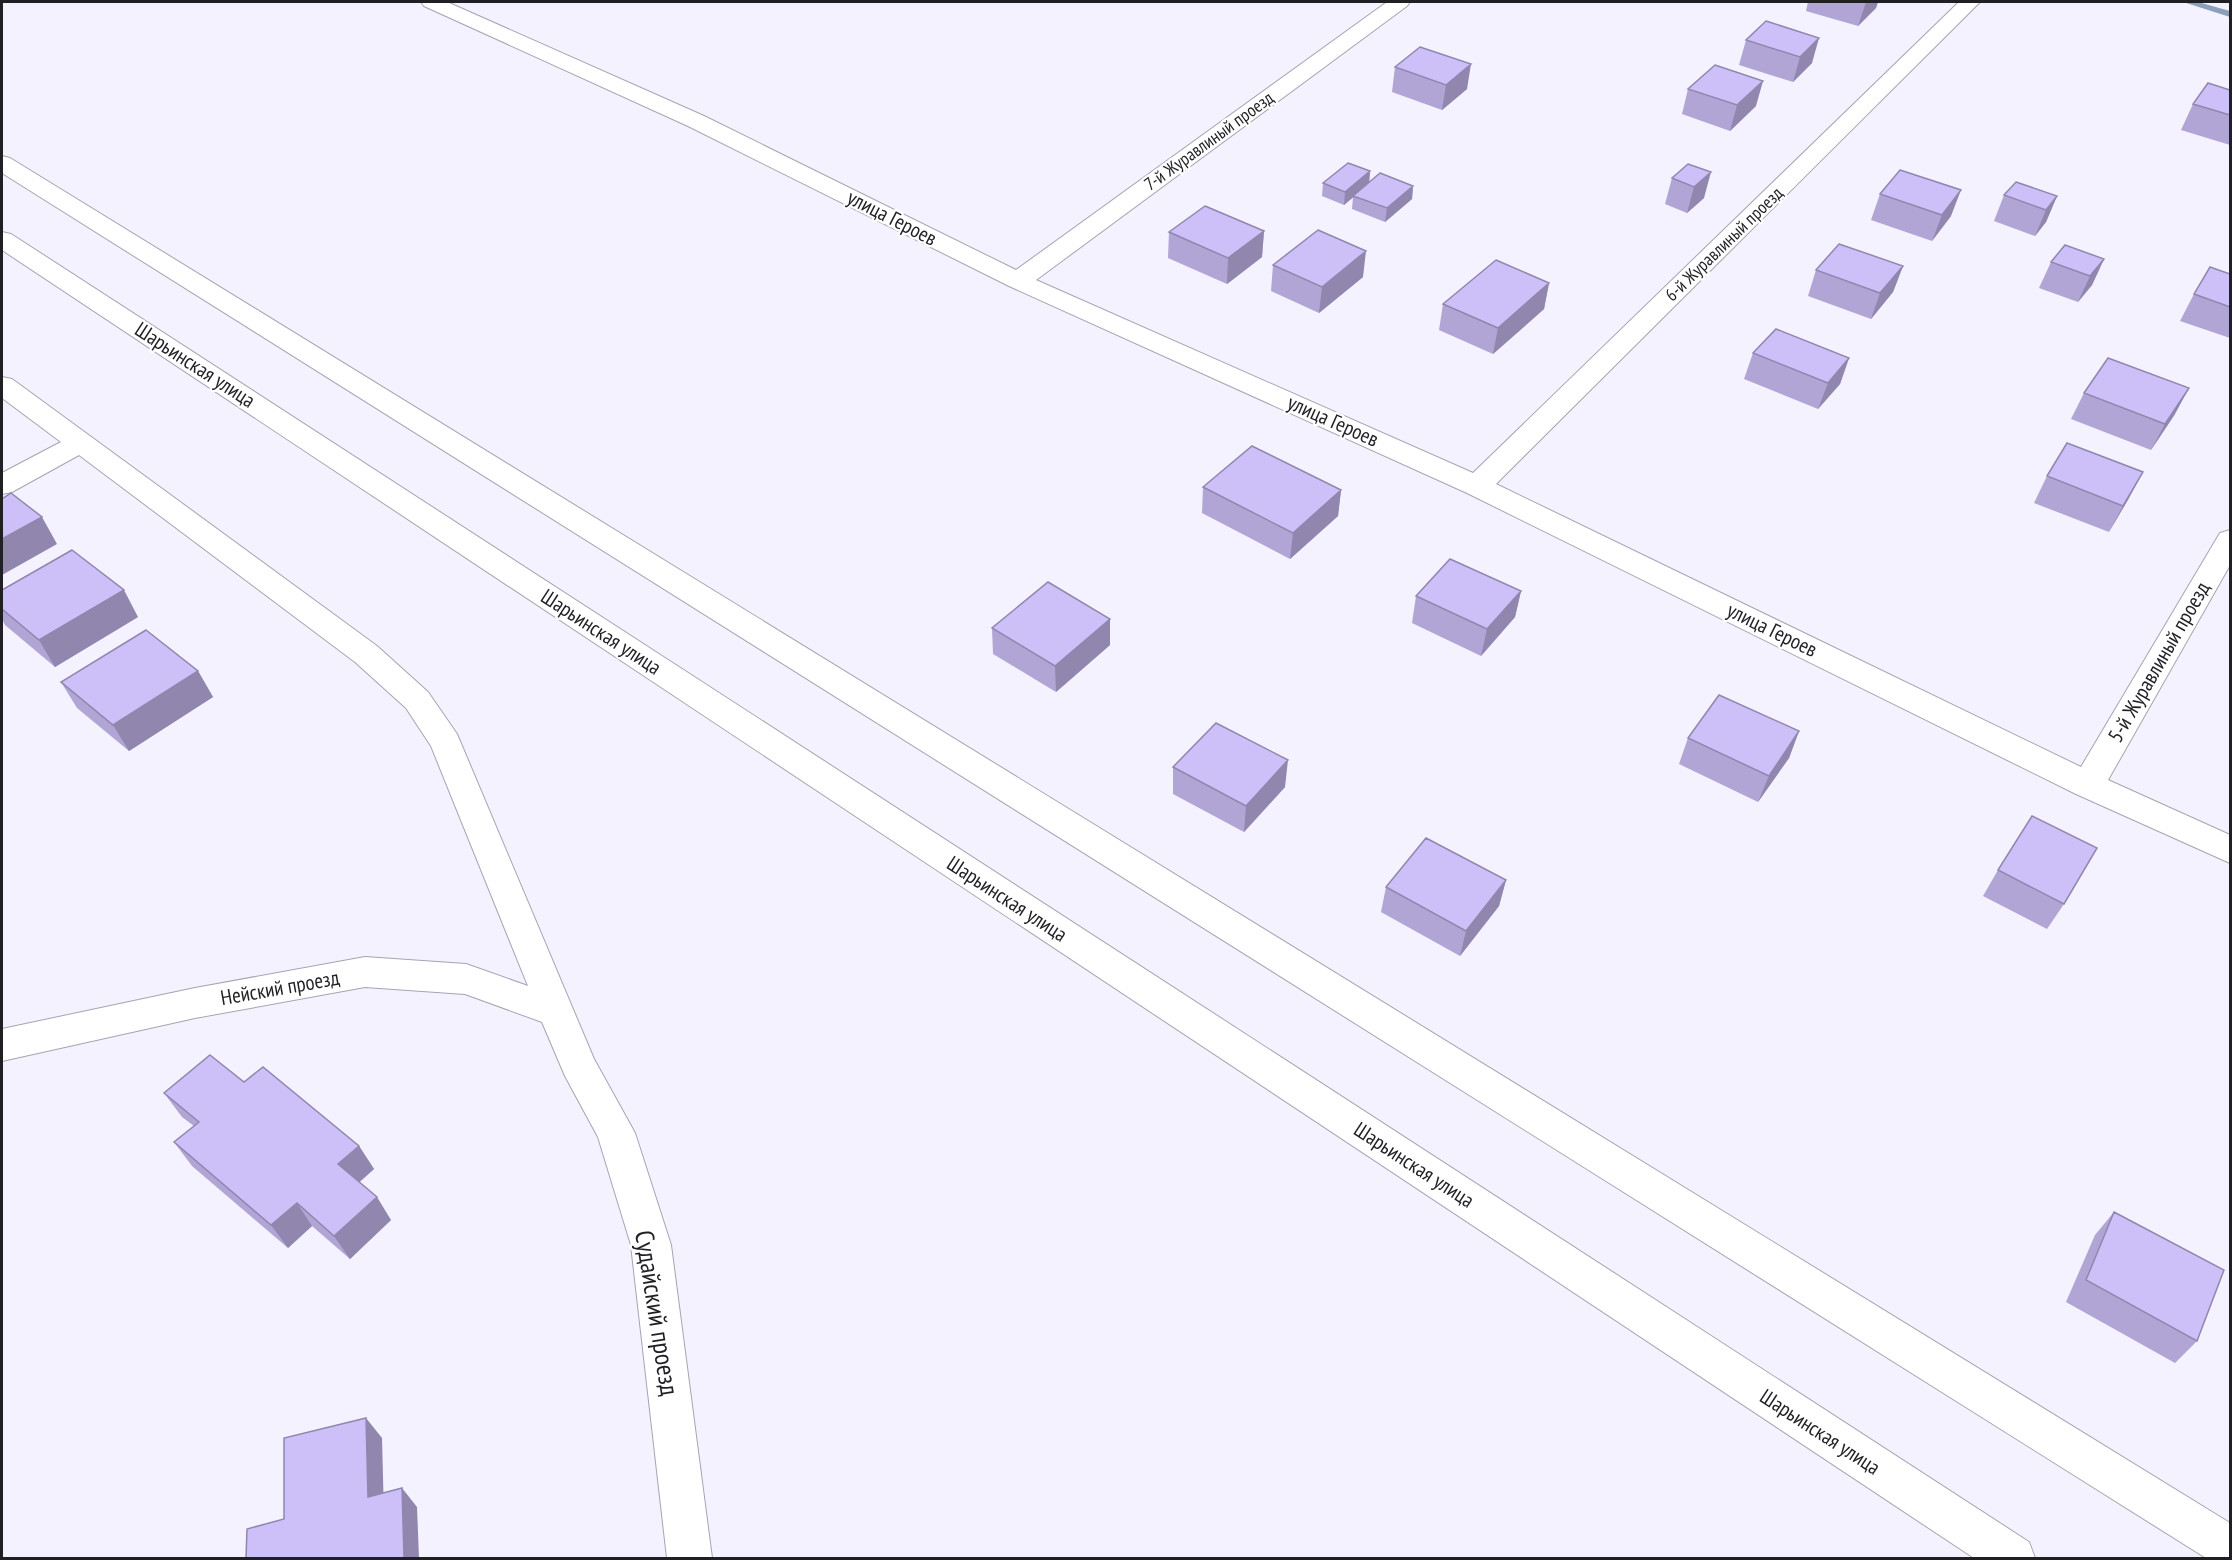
<svg xmlns="http://www.w3.org/2000/svg" width="2232" height="1560" font-family="'PT Sans Narrow',sans-serif">
  <style>
    .lines { fill: none; stroke-linecap: round; stroke-linejoin: round }
    .stream { fill: #8da0bb; fill-rule: evenodd }
    .minor-casing { stroke: #a6a4b1; stroke-width: 2 }
    .minor { fill: #fff; fill-rule: evenodd }
    .wall { fill: #b0a5d5 }
    .shaded-wall { fill: #9086ae }
    .building { fill: #cdc0f8; stroke: #9086ae; stroke-width: 1.5 }
    .labels { text-anchor: middle; stroke-width: 4.5; stroke-linejoin: round; paint-order: stroke }
    .far-street-label { font-size: 18px; fill: #201f24; stroke: #fff }
    .street-label { font-size: 21px; fill: #201f24; stroke: #fff }
    .near-street-label { font-size: 26px; fill: #201f24; stroke: #fff }
  </style>
  <rect width="100%" height="100%" fill="#f4f2fe"/>
  <g class="lines">
    <path class="stream" d="M2183,2h15l32,9v6z"/>
    <defs>
      <path id="minor" d="M421,2h26l257,114 312,154 371,-268h23l-3,4 -371,274 437,193 486,-471h21l-484,482 585,283 139,-234 10,-3v35l-122,215 122,55v28l-154,-69 -609,-301 -458,-207 -321,-160 -264,-120z
        M2,156l8,2 2220,1365v35h-24l-2204,-1385z
        M2,232l9,2 2018,1308 6,16h-61l-1972,-1308z
        M2,377l10,2 365,267 51,46 29,42 137,325 41,74 36,112 41,313h-45l-36,-313 -33,-108 -33,-61 -23,-54 -77,-28 -100,-7 -170,31 -193,43v-32l193,-41 170,-31 101,7 62,22 -97,-240 -25,-38 -51,-46 -276,-207 -67,37 -10,2v-21l59,-31 -59,-44z"/>
    </defs>
    <use href="#minor" class="minor-casing"/>
    <use href="#minor" class="minor"/>
  </g>
  <path class="wall" d="M1808,2h70l-2,6 -18,18 -52,-15z
    M1766,21l46,42 -19,19 -54,-17 7,-25z
    M1395,67l72,22 -25,21 -50,-18z
    M1688,89l68,17 -26,25 -48,-17z
    M2230,90v55l-49,-15 12,-26z
    M1688,164l16,34 -17,15 -22,-9 7,-26z
    M1370,171l-1,12 44,3 -1,13 -27,23 -33,-13 1,-12 -9,8 -22,-9 1,-13z
    M1880,194l71,22 -19,25 -61,-21z
    M2004,195l53,1 -11,26 -11,14 -41,-15z
    M1264,231l-2,26 -35,27 -59,-26 1,-26z
    M2104,259l-12,26 -14,17 -39,-14 12,-26z
    M1273,265l90,12 -44,36 -48,-22z
    M1903,266l-10,26 -22,27 -63,-23 8,-26z
    M2230,274v64l-50,-17 14,-27z
    M1549,283l-5,26 -51,45 -54,-24 4,-26z
    M1753,353l96,5 -9,26 -22,25 -74,-30z
    M2084,393l91,21 -24,36 -80,-31z
    M2047,476l82,22 -20,34 -75,-29z
    M1203,487l138,3 -3,26 -48,43 -88,-46z
    M2,590l136,27 -83,50 -50,-42 -3,-6z
    M1521,591l-6,26 -34,39 -69,-33 4,-27z
    M1110,619v26l-54,47 -63,-38 -1,-26z
    M198,671l15,26 -84,54 -52,-43 -16,-26z
    M1799,731l-10,27 -31,44 -79,-38 9,-26z
    M1173,767l112,20 -41,45 -71,-38z
    M1998,870l66,34 -17,25 -64,-33z
    M1506,880l-7,26 -39,50 -79,-44 5,-25z
    M244,1082l115,64 15,23 -15,13 32,38 -41,39 -38,-33 -24,22 -96,-82 -18,-24 20,-16 -12,-9 -18,-24z
    M2114,1212l83,129 -22,22 -109,-61 29,-67z"/>
  <path class="shaded-wall" d="M1866,2h12l-2,6 -18,18z
    M1819,38l-7,25 -19,19 7,-25z
    M1471,64l-4,25 -25,21 4,-25z
    M1763,81l-7,25 -26,25 7,-26z
    M1370,171l-1,13 -25,21 1,-13z
    M1711,172l-7,26 -17,15 7,-26z
    M1413,186l-1,13 -27,23 2,-14z
    M1961,190l-10,26 -19,25 10,-26z
    M2057,196l-11,26 -11,14 11,-26z
    M1264,231l-2,26 -35,27 1,-26z
    M1366,251l-3,26 -44,36 3,-26z
    M2104,259l-12,26 -14,17 12,-26z
    M1903,266l-10,26 -22,27 9,-26z
    M1549,283l-5,26 -51,45 5,-26z
    M1849,358l-9,26 -22,25 10,-26z
    M2189,388l-14,26 -24,36 14,-26z
    M2143,472l-14,26 -20,34 14,-26z
    M1341,490l-3,26 -48,43 3,-26z
    M42,517l15,27 -55,31v-36z
    M124,590l14,27 -83,50 -16,-27z
    M1521,591l-6,26 -34,39 6,-27z
    M1110,619v26l-54,47 -1,-26z
    M198,671l15,26 -84,54 -16,-26z
    M1799,731l-10,27 -31,44 11,-26z
    M1288,760l-3,27 -41,45 2,-26z
    M1506,880l-7,26 -39,50 6,-25z
    M359,1146l15,23 -21,19 -15,-24z
    M377,1197l14,23 -41,39 -16,-23z
    M297,1203l15,23 -24,22 -17,-23z
    M366,1418l16,20 2,78 -16,-19z
    M402,1488l15,19 2,51h-15z"/>
  <path class="building" d="M1766,21l53,17 -19,19 -54,-17z
    M1420,47l51,17 -25,21 -51,-18z
    M1715,65l48,16 -26,24 -49,-16z
    M2208,83l22,7v25l-37,-11z
    M1348,163l22,8 -25,21 -22,-9z
    M1688,164l23,8 -17,15 -22,-9z
    M1900,170l61,20 -19,25 -62,-21z
    M1380,173l33,13 -26,22 -34,-12z
    M2016,182l41,14 -11,14 -42,-15z
    M1205,206l59,25 -36,27 -59,-26z
    M1318,230l48,21 -44,36 -49,-22z
    M1839,244l64,22 -23,27 -64,-23z
    M2065,245l39,14 -14,17 -39,-14z
    M1496,260l53,23 -51,45 -55,-24z
    M2210,267l20,7v33l-36,-13z
    M1776,329l73,29 -21,25 -75,-30z
    M2108,358l81,30 -24,36 -81,-31z
    M2067,443l76,29 -20,34 -76,-30z
    M1252,446l89,44 -48,43 -90,-46z
    M11,493l31,24 -40,22v-40z
    M72,550l52,40 -85,50 -37,-31v-19z
    M1450,559l71,32 -34,38 -71,-33z
    M1048,582l62,37 -55,47 -63,-38z
    M146,630l52,41 -85,54 -52,-43z
    M1719,695l80,36 -30,45 -81,-38z
    M1216,723l72,37 -42,46 -73,-39z
    M2032,816l65,32 -33,56 -66,-34z
    M1426,838l80,42 -40,51 -80,-44z
    M210,1055l34,27 19,-15 96,79 -21,18 39,33 -43,39 -37,-33 -26,22 -97,-83 25,-20 -35,-29z
    M2114,1212l110,58 -27,71 -111,-61z
    M366,1418l2,79 34,-9 2,70h-158l1,-29 37,-10v-81z"/>
  <g class="labels">
    <g class="far-street-label">
      <text transform="translate(1209 141) rotate(-36)" y="6">7-й Журавлиный проезд</text>
      <text transform="translate(1724 244) rotate(-44)" y="6">6-й Журавлиный проезд</text>
    </g>
    <g class="street-label">
      <text transform="translate(892 218) rotate(27)" y="7">улица Героев</text>
      <text transform="translate(195 365) rotate(33)" y="7">Шарьинская улица</text>
      <text transform="translate(1333 421) rotate(24)" y="7">улица Героев</text>
      <text transform="translate(1772 630) rotate(26)" y="7">улица Героев</text>
      <text transform="translate(601 632) rotate(33)" y="7">Шарьинская улица</text>
      <text transform="translate(2159 662) rotate(-60)" y="7">5-й Журавлиный проезд</text>
      <text transform="translate(1007 899) rotate(33)" y="7">Шарьинская улица</text>
      <text transform="translate(280 988) rotate(-10)" y="7">Нейский проезд</text>
      <text transform="translate(1414 1165) rotate(33)" y="7">Шарьинская улица</text>
      <text transform="translate(1820 1432) rotate(33)" y="7">Шарьинская улица</text>
    </g>
    <g class="near-street-label">
      <text transform="translate(657 1313) rotate(81)" y="9">Судайский проезд</text>
    </g>
  </g>
  <rect width="2232" height="1560" fill="none" stroke="#201f24" stroke-width="6"/>
</svg>
